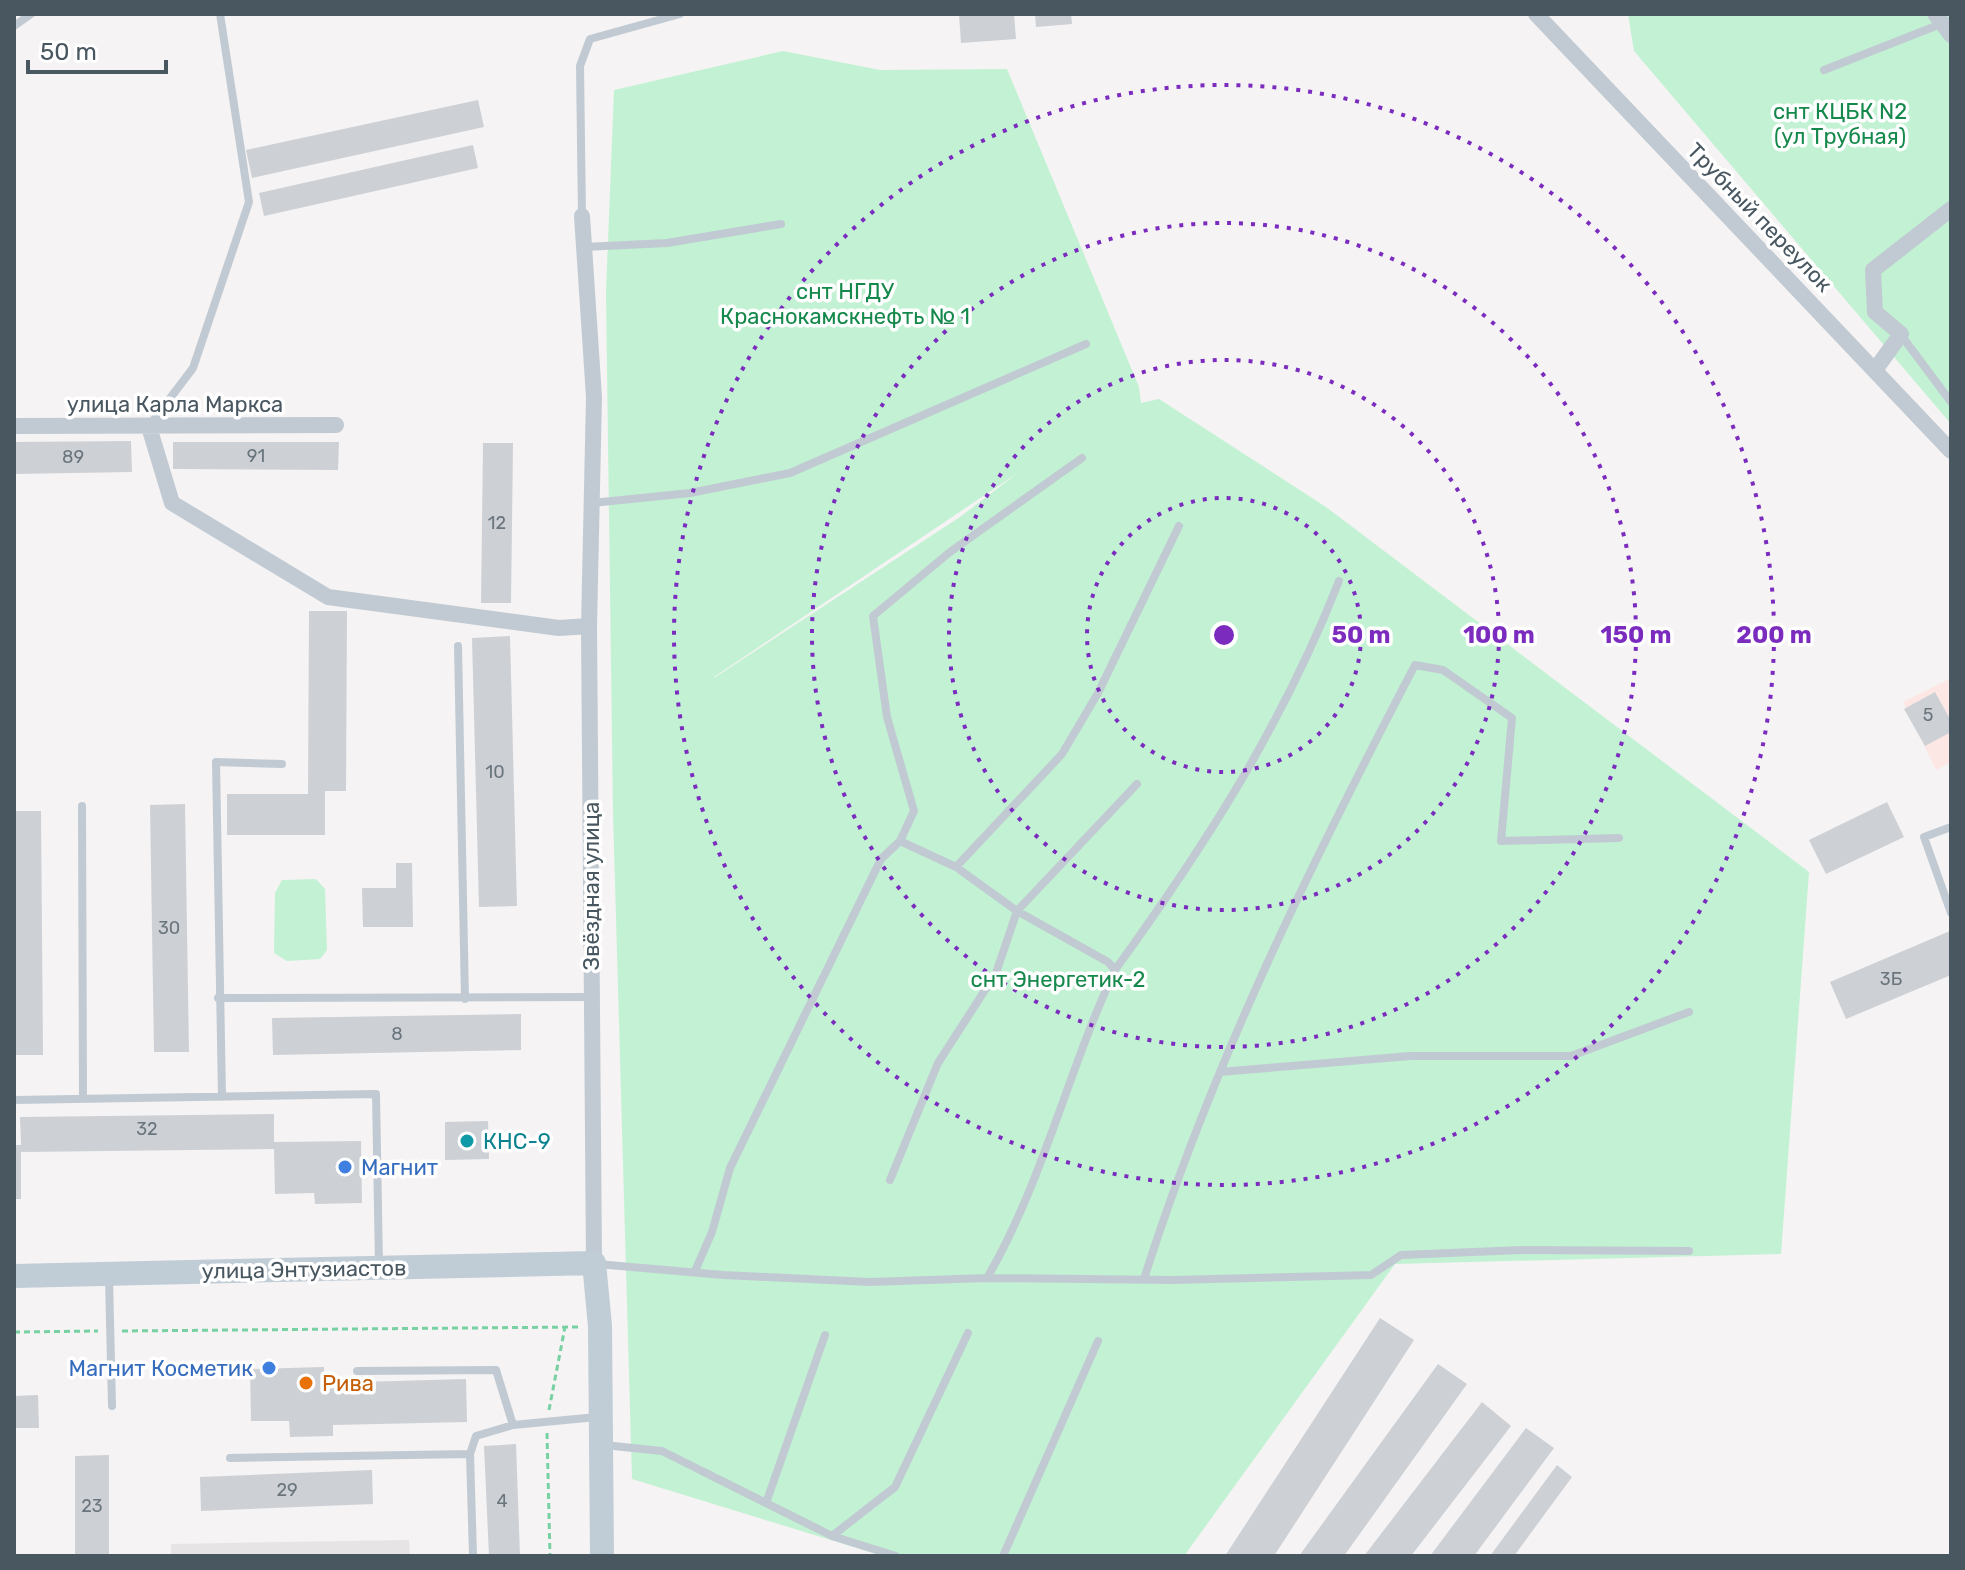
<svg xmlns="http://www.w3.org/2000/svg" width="1965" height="1570" font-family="Rubik,sans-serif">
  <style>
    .education { fill: #e6e4e5 }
    .medical { fill: #fce7e5 }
    .green { fill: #c2f2d3; fill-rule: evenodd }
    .building { fill: #cdd0d5 }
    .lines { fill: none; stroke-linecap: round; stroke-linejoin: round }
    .path { stroke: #78d1a3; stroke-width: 3; stroke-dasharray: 6 4; stroke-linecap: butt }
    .lane { stroke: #c1cad2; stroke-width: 8 }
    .street { stroke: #c1cad2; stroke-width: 16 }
    .secondary { stroke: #c0ccd6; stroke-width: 24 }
    .ring { fill: none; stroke: #7b2cbf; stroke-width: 4; stroke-dasharray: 4 8 }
    .culture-dot { fill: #0f9aa8; stroke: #fff; stroke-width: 3 }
    .shop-dot { fill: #3f7fe0; stroke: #fff; stroke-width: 3 }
    .food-dot { fill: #e8710a; stroke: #fff; stroke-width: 3 }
    .labels { text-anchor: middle; stroke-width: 7; stroke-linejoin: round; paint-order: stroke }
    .number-label { font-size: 18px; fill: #6a757e }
    .park-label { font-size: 22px; fill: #15884b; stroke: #fff }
    .street-label { font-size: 22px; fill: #495761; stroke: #fff }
    .culture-label { font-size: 22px; fill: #0d838f; stroke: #fff; text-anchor: start }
    .shop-label { font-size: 22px; fill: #366cbe; stroke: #fff; text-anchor: start }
    .food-label { font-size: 22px; fill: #c56008; stroke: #fff; text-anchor: start }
    .centre { fill: #7b2cbf; stroke: #fff; stroke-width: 4 }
    .ring-label { font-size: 24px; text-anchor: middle; font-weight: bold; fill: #7b2cbf; stroke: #fff; stroke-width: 7; stroke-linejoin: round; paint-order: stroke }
  </style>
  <rect width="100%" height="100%" fill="#f5f3f3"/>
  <path class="education" d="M409,1540l1,16h-239v-12z"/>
  <path class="medical" d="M1951,678v84l-15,8 -33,-68z"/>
  <path class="green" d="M1628,14h323v410l-317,-373z
    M783,51l97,19 127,-1 132,318 2,16 18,-4 167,108 483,365 -28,382 -386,10 -211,292h-301l-251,-77 -19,-667 -7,-520 8,-202zM1019,472l-59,45 -246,161v-1z
    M316,879l9,10 2,61 -7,9 -33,2 -13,-8 1,-60 7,-13z"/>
  <path class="building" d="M959,14h55l2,25 -55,4z
    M1035,14h36l1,10 -36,3z
    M478,100l6,27 -232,51 -6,-28z
    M473,145l5,23 -214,48 -5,-23z
    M131,441l1,31 -118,2v-32z
    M173,442h166l-1,28 -165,-1z
    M483,443h30l-2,160h-30z
    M309,611h38l-1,180h-21v44h-98v-41h81z
    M510,636l7,270 -38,1 -7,-269z
    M1935,692l16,29v11l-26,14 -21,-37z
    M1887,802l17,35 -78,37 -17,-34z
    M185,804l4,248h-35l-4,-247z
    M14,811h27l2,244h-29z
    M396,863h16l1,64h-50l-1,-39h34z
    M1950,931l1,44 -105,44 -16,-37z
    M521,1014v36l-248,5 -1,-37z
    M274,1114v28l87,-1 1,62 -47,1 -1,-11 -39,1 -1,-45 -253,3v47h-7v-54h7l-1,-28z
    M488,1121l1,38 -44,1v-38z
    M1380,1318l34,22 -140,216h-49z
    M1438,1364l29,20 -123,172h-45z
    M324,1367v16l142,-4 1,43 -134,3v11l-43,1 -1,-16h-38l-1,-52z
    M38,1395l1,33h-25v-32z
    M1482,1402l29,24 -100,130h-47z
    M1526,1428l28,20 -80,108h-44z
    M516,1444l4,112h-31l-5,-110z
    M109,1455v101h-34v-100z
    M1557,1465l15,12 -58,79h-24z
    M372,1470l1,34 -172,7 -1,-34z"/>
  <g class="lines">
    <path class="path" d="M122,1331l456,-4
      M14,1332l84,-1
      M549,1410l16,-83
      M547,1433l3,123"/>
    <path class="lane" d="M14,26l17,-12
      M1824,70l127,-50
      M582,216l-2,-150 10,-27 90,-25
      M584,247l83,-4 114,-19
      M1901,335l50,67
      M149,426l44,-58 56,-166 -29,-188
      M592,503l98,-10 100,-20 296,-129
      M458,646l7,353
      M82,806l1,292
      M1951,827l-27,10 27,76
      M900,841l56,26 61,44 91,51 7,8c90,-124 168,-246 224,-389
      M956,867l106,-113 36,-61 81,-167
      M218,998l373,-1
      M1220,1072l190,-16h161l118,-44
      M222,1097l-6,-335 66,2
      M14,1100l362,-6 3,173
      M890,1180l48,-117 58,-90 21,-62 120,-127
      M597,1264l126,11 147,7 117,-4 186,2 198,-5 30,-20 120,-5 168,1
      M695,1271l17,-39 18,-64 151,-309 19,-18 14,-30 -27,-94 -14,-101 77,-64 132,-94
      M109,1278l3,128
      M987,1278c56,-96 81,-208 128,-308
      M1144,1279c68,-215 167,-415 271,-614l28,5 69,48 -11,123 118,-3
      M357,1371l139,-1 17,55
      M604,1445l58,6 170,85 64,20
      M230,1458l240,-4
      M766,1503l59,-168
      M832,1536l63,-49 73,-154
      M473,1556l-3,-102 6,-18 37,-11 84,-8
      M1003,1556l95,-215"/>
    <path class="street" d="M1536,14l415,437
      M1935,14l16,21
      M582,216l12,181 -5,229 5,637
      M1875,370l26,-36 -26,-22 -2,-42 78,-61
      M14,426l322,-1
      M149,427l23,76 156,94 231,31 30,-2"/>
    <path class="secondary" d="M14,1276l580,-13 6,63 2,230"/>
  </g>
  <g class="ring">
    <circle cx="1224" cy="635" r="137"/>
    <circle cx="1224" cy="635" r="275"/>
    <circle cx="1224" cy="635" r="412"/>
    <circle cx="1224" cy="635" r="550"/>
  </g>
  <circle class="culture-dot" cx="467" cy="1141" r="8"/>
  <g class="shop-dot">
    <circle cx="345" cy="1167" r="8"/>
    <circle cx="269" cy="1368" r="8"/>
  </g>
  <circle class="food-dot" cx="306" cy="1383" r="8"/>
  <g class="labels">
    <g class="number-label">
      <text x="256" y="462">91</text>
      <text x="73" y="463">89</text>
      <text x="497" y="529">12</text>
      <text x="1928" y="721">5</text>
      <text x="495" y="778">10</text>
      <text x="169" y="934">30</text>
      <text x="1891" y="985">3Б</text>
      <text x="397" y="1040">8</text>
      <text x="147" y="1135">32</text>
      <text x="287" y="1496">29</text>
      <text x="502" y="1507">4</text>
      <text x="92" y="1512">23</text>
    </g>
    <g class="park-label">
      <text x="1840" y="119">снт КЦБК N2<tspan x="1840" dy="25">(ул Трубная)</tspan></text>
      <text x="845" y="299">снт НГДУ<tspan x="845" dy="25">Краснокамскнефть № 1</tspan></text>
      <text x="1058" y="987">снт Энергетик-2</text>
    </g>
    <g class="street-label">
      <text transform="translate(1760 217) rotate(46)" y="8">Трубный переулок</text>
      <text x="175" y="412">улица Карла Маркса</text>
      <text transform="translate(591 886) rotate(-90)" y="8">Звёздная улица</text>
      <text transform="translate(304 1269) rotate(-1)" y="8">улица Энтузиастов</text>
    </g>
    <g class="culture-label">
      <text x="483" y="1149">КНС-9</text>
    </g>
    <g class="shop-label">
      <text x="361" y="1175">Магнит</text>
      <text x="253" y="1376" text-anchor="end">Магнит Косметик</text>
    </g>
    <g class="food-label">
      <text x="322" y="1391">Рива</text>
    </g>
  </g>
  <circle cx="1224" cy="635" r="12" class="centre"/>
  <g class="ring-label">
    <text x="1361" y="643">50 m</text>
    <text x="1499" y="643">100 m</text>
    <text x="1636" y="643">150 m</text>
    <text x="1774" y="643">200 m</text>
  </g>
  <rect width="1965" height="1570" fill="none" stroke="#495761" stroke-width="32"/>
  <path d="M28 60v12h138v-12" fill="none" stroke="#495761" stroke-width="4"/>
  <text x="40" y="60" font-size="24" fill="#495761" stroke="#ffffff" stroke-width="6" paint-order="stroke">50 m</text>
</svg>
